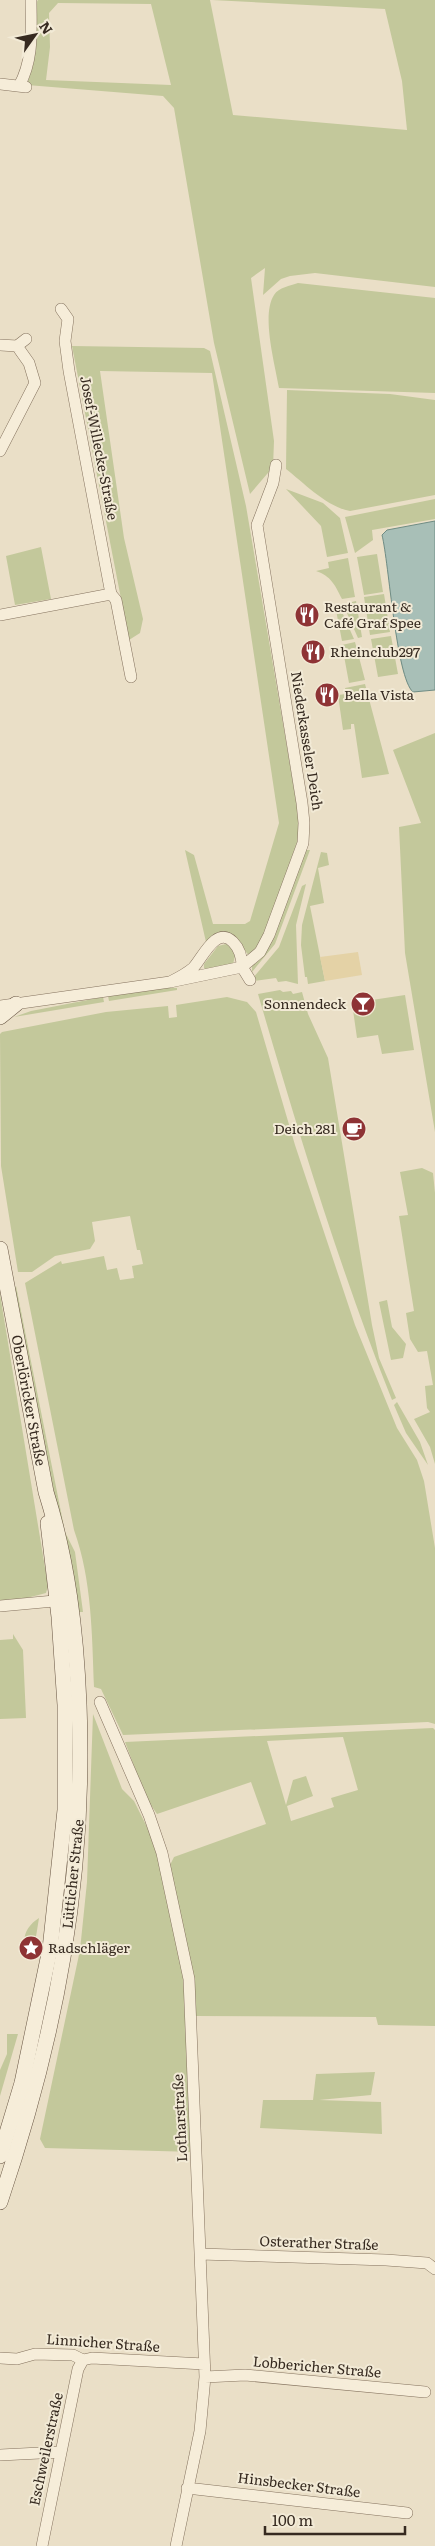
<svg xmlns="http://www.w3.org/2000/svg" width="435" height="2546" font-family="Literata,serif">
  <style>
    .green { fill: #c3c89b; fill-rule: evenodd }
    .sand { fill: #e4d2a6 }
    .water { fill: #a8bfb7; stroke: #6f8c84 }
    .lines { fill: none; stroke-linecap: round; stroke-linejoin: round }
    .street-casing { stroke: #84725e; stroke-width: 12 }
    .secondary-casing { stroke: #665341; stroke-width: 16 }
    .street { stroke: #f6edd9; stroke-width: 11 }
    .secondary { stroke: #f6edd9; stroke-width: 15 }
    .labels { text-anchor: middle; stroke-width: 4; stroke-linejoin: round; paint-order: stroke }
    .street-label { font-size: 14px; fill: #362a20; stroke: #f2ead6 }
    .poi-label { font-size: 14px; fill: #362a20; stroke: #f2ead6; text-anchor: start }
  </style>
  <rect width="100%" height="100%" fill="#eadfc7"/>
  <path class="green" d="M38,0h172l23,115 174,15 -5,-49 -17,-72 -173,-9h223v287l-120,-14 -25,3 -9,3 -18,16 2,-27 -14,10 23,163 -1,26 -23,27 -36,-151 -40,-235 -11,-12 -136,-11 7,-24 1,-56zM58,3l93,1 20,81 -125,-5 4,-33 -1,-34z
    M298,283l137,15v95l-156,-5c-4,-24 -18,-73 -5,-93 5,-8 16,-9 24,-12z
    M72,346l132,2 6,3 36,155 53,312 -1,22 -36,100 -12,16c-7,-5 -7,-13 -14,-18l-30,4 -21,-92 9,5 19,69h32l5,-3 29,-98 -67,-450 -112,-2 24,167 19,81 -3,14 -11,7z
    M287,390l103,4 45,6v95l-85,16c-23,-4 -46,-28 -64,-42z
    M286,489l37,14 17,15 8,35 -21,4 -6,-31z
    M435,499v20l-63,11 1,10 -18,13 -10,-36z
    M41,547l10,52 -36,6 -9,-49z
    M377,554l6,38 -19,3 -7,-38z
    M348,558l7,39 -13,2c-7,-14 -11,-23 -26,-28l13,-3 -1,-6z
    M384,594l6,38 -20,3 -6,-38z
    M356,601l6,36 -4,1 -15,-34z
    M335,605h4l15,34 -12,2z
    M391,636l7,38 -20,3 -7,-38z
    M355,642l10,38 -16,3 -7,-38z
    M365,684l24,90 -27,4 -8,-54h-3v5l-8,1 -5,-35 8,-1 -1,-6z
    M435,733v399l-30,-179 -6,-126 22,-4 -28,-73z
    M306,850h4l-35,94 -23,28v-7z
    M321,852l6,1 2,12 -11,3 6,35 -14,3 15,75 -17,3 -1,-7h-2l-4,-32 1,-20z
    M306,884l-10,41 2,59 -12,-3 -8,1 -2,-4 -22,3 -1,-3 26,-31 23,-61z
    M226,944l5,2 4,10 -2,8 -25,7 -4,-3v-4l14,-18z
    M164,987l13,1v2l-68,11 -1,-5z
    M280,990l3,2 8,-1 2,3 9,-2 6,22 20,44 44,267 7,33 17,40 -4,2c-53,-133 -94,-269 -134,-406z
    M405,995l9,55 -32,4 -4,-19 -21,3 -5,-35z
    M103,997l1,5 -90,15 17,-6z
    M227,997l20,5 9,10 39,133 60,180 42,103 20,32 7,21 11,67v176l-7,-2 -305,13 -22,-46 -7,-2c-2,-52 -2,-107 -20,-157l-49,-247 36,-22 1,3 42,-8 3,14 10,-2 3,12 14,-2 -2,-12 11,-2 -3,-14h-3l-7,-34 -38,6 3,19 -5,8 -35,7 -23,16h-14l-17,-106 -1,-132 2,-2 104,-20 62,-6 1,12 8,-1 -1,-12z
    M422,1168l11,5 2,20v271l-5,-17 -16,-28 16,-7 -3,-4 -2,-22 8,-1 -6,-34 -9,1 -8,-13 -4,-26 8,-2 -15,-95 9,-1 -8,-43z
    M16,1286l49,246 10,20 8,60h-5l-64,-320z
    M0,1294l48,292 -2,7 -23,6 -23,2z
    M387,1300l5,27 14,17 -3,14 -12,2 -12,-58z
    M397,1402l23,40 8,23 -22,-32 -12,-28z
    M13,1634l10,16 3,68 -26,1v-79l13,-1z
    M93,1714l29,75 12,12 26,52 20,84 16,215 -151,-4 -5,-9 40,-189 7,-68z
    M433,1728l2,2v296l-57,-1 -2,-8 -182,-1 -26,-147 6,-12 92,-33 -15,-42 -94,32 -11,-16 -21,-56zM343,1737l15,53 -27,8 3,9 -43,14 -4,-15 26,-10 -7,-20 -13,4 -7,25 -19,-64z
    M39,1918l-5,31 -5,5c-10,-13 -3,-28 10,-36z
    M7,2034h11l-18,62v-26l7,-16z
    M375,2072l-4,23 -52,5 62,2 1,32 -122,-6 3,-28h50l3,-26z"/>
  <path class="sand" d="M358,952l4,23 -37,6 -5,-24z"/>
  <path class="water" d="M435,521v169l-22,2c-17,-15 -24,-129 -31,-157l5,-5z"/>
  <g class="lines">
    <defs>
      <path id="street" d="M0,84l26,3
        M19,86c15,-27 12,-56 12,-86
        M61,309l7,10 -3,22 4,30 42,223 5,6 15,77
        M0,345l17,1
        M0,451l35,-68 -6,-20 -12,-17 9,-7
        M0,615l111,-21
        M250,980l-8,-13 18,-15 9,-17 34,-92 1,-20 -2,-20 -45,-278 16,-42 3,-18
        M0,1006l170,-24 72,-15c0,-10 -2,-18 -9,-25 -17,-17 -31,17 -40,26 -7,6 -15,10 -23,14
        M0,1606l65,-6
        M100,1702l49,113 13,38 27,126 16,398 -5,54 -24,115
        M200,2254l186,6 41,3 8,6
        M0,2358l17,1 18,-5 38,1 10,5 9,-2 112,6
        M205,2377l40,-2 180,17
        M0,2455l60,-3
        M187,2488l220,25
        M42,2546l36,-177 5,-9"/>
      <g id="secondary">
        <path d="M0,1017l16,-13"/>
        <path id="s1" d="M0,1249l46,243c22,70 30,139 33,212 7,175 -23,333 -79,498"/>
        <path d="M0,2156l22,-73 28,-134 15,-139v-105l-6,-88 -11,-94"/>
      </g>
    </defs>
    <use href="#street" class="street-casing"/>
    <use href="#secondary" class="secondary-casing"/>
    <use href="#street" class="street"/>
    <use href="#secondary" class="secondary"/>
  </g>
  <defs>
    <symbol id="restaurant-disc" viewBox="-11 -11 22 22"><circle r="9.5" fill="#8e3335" stroke="#f2ead6"/><path d="M-5-6h1v4h1v-4h1v4h1v-4h1v5L-1.5 .5V6h-2V.5L-5-1ZM5-6V6H3V1.5H1.5Q1.5-4 5-6Z" fill="#fff"/></symbol>
    <symbol id="bar-disc" viewBox="-11 -11 22 22"><circle r="9.5" fill="#8e3335" stroke="#f2ead6"/><path d="M-6-5H6L.8 .8V4.5H3.5V6h-7V4.5H-.8V.8Z" fill="#fff"/></symbol>
    <symbol id="cafe-disc" viewBox="-11 -11 22 22"><circle r="9.5" fill="#8e3335" stroke="#f2ead6"/><path d="M-5.5-4.5H6V0H3Q3 3.5 0 3.5H-2.5Q-5.5 3.5-5.5 0ZM3-3.2v2h1.7v-2ZM-6 4.5H4V6H-6Z" fill="#fff"/></symbol>
    <symbol id="sight-disc" viewBox="-11 -11 22 22"><circle r="9.5" fill="#8e3335" stroke="#f2ead6"/><path d="M0-6L1.8-2.2L6-1.7L2.9 1.2L3.7 5.4L0 3.3L-3.7 5.4L-2.9 1.2L-6-1.7L-1.8-2.2Z" fill="#fff"/></symbol>
  </defs>
  <g fill-rule="evenodd">
    <use href="#restaurant-disc" x="293" y="601" width="28" height="28"/>
    <use href="#restaurant-disc" x="299" y="638" width="28" height="28"/>
    <use href="#restaurant-disc" x="313" y="681" width="28" height="28"/>
    <use href="#bar-disc" x="349" y="990" width="28" height="28"/>
    <use href="#cafe-disc" x="340" y="1115" width="28" height="28"/>
    <use href="#sight-disc" x="17" y="1934" width="28" height="28"/>
  </g>
  <g class="labels">
    <g class="street-label">
      <text transform="translate(99 448) rotate(79)" y="5">Josef-Willecke-Straße</text>
      <text transform="translate(307 741) rotate(81)" y="5">Niederkasseler Deich</text>
      <text dy="5" stroke="none"><textPath href="#s1" startOffset="154">Oberlöricker Straße</textPath></text>
      <text transform="translate(73 1874) rotate(-84)" y="5">Lütticher Straße</text>
      <text transform="translate(180 2118) rotate(-93)" y="5">Lotharstraße</text>
      <text transform="translate(319 2243) rotate(2)" y="5">Osterather Straße</text>
      <text transform="translate(103 2343) rotate(4)" y="5">Linnicher Straße</text>
      <text transform="translate(317 2367) rotate(5)" y="5">Lobbericher Straße</text>
      <text transform="translate(46 2449) rotate(-78)" y="5">Eschweilerstraße</text>
      <text transform="translate(299 2485) rotate(7)" y="5">Hinsbecker Straße</text>
    </g>
    <g class="poi-label">
      <text x="324" y="612">Restaurant &amp;<tspan x="324" dy="16">Café Graf Spee</tspan></text>
      <text x="330" y="657">Rheinclub297</text>
      <text x="344" y="700">Bella Vista</text>
      <text x="346" y="1009" text-anchor="end">Sonnendeck</text>
      <text x="336" y="1134" text-anchor="end">Deich 281</text>
      <text x="48" y="1953">Radschläger</text>
    </g>
  </g>
  <g transform="translate(35 35) rotate(57)" stroke="#f2ead6" stroke-width="4" paint-order="stroke">
  <path d="M0-4L9 19L0 12L-9 19Z" fill="#362a20"/>
  <text y="-8" font-size="14" font-weight="bold" text-anchor="middle" fill="#362a20">N</text>
  </g>
  <path d="M265 2526v8h140v-8" fill="none" stroke="#362a20" stroke-width="2.5"/>
  <text x="272" y="2526" font-size="15" fill="#362a20" stroke="#f2ead6" stroke-width="4" paint-order="stroke">100 m</text>
</svg>
